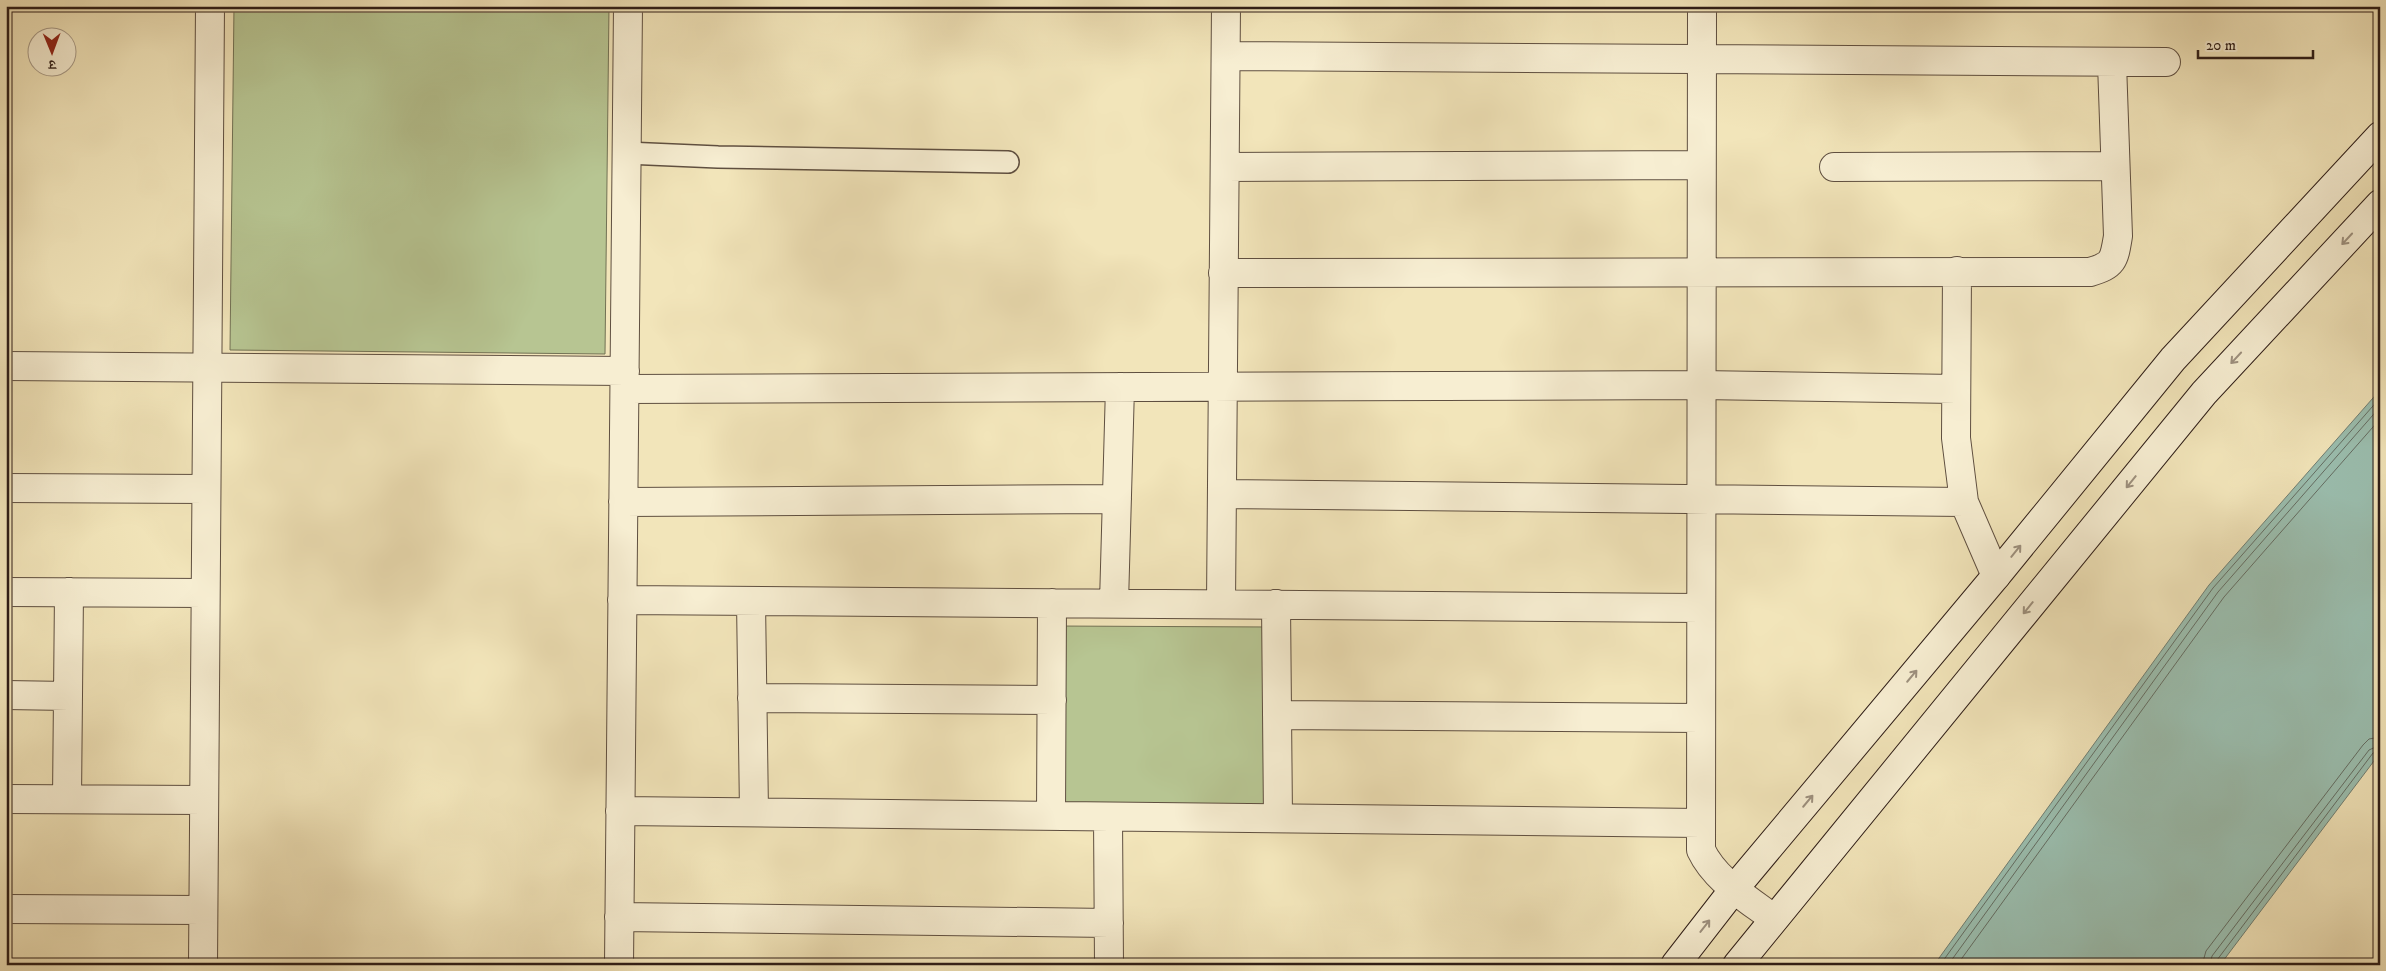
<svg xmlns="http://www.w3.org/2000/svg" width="2386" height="971" font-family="'IM FELL DW Pica','Noto Serif Devanagari',serif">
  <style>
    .green { fill: #b7c592; stroke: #727154 }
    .water { fill: #9bbfb0; stroke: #6f7e73 }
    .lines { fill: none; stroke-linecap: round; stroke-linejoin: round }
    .shore { stroke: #646e64; stroke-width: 1 }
    .lane-casing { stroke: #5f4f40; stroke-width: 24 }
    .street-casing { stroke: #5f4f40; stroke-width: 30 }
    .secondary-casing { stroke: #2e1d17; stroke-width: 30 }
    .lane { stroke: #f7eed2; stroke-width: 21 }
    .street { stroke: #f7eed2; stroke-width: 28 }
    .secondary { stroke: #f7eed2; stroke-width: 28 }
    .oneway { stroke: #9d907e }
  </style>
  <rect width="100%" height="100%" fill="#f2e5ba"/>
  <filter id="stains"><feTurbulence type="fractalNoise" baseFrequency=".004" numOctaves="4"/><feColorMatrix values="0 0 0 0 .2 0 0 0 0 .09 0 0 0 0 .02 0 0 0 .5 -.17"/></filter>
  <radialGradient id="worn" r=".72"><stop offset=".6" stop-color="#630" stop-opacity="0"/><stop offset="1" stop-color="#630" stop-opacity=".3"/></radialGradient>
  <path class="green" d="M234,6h375l-4,348 -375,-4z
    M1055,626l217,1 -1,178 -217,-2z"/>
  <path class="water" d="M2380,390v363l-160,212h-286l275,-380z"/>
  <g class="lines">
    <path class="shore" d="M1940,965l273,-377 167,-190
      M1948,965l270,-373 162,-185
      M1957,965l267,-368 156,-178
      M2202,965l4,-14 157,-206 6,-6 11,-2
      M2210,965l2,-9 157,-206 11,-5
      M2216,965l1,-5 156,-207 7,-2"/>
    <defs>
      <path id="lane" d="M626,153l92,4 290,5"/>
      <path id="street" d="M1702,6l-1,844c14,30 47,49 73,69
        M1226,56l940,6
        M1225,167l476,-2
        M1834,167l281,-1
        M1957,271l-1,167 8,64 32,74
        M1223,273l867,-1c24,-7 24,-12 28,-36l-6,-173
        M6,366l619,5
        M625,389l1076,-4 255,4
        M6,488l200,1
        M1222,494l742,8
        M623,502l494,-3
        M6,592l199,1
        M622,600l1078,8
        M751,601l3,211
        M1114,603l6,-216
        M1221,604l5,-598
        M1276,604l2,214
        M6,695l62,1
        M752,698l300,2
        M1277,715l423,3
        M6,799l198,1
        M67,799l2,-207
        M620,811l1080,12
        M1051,816l1,-213
        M1108,817l1,148
        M6,909l197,1
        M619,917l490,6
        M203,965l7,-959
        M619,965l9,-959"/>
      <path id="secondary" d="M1675,965l59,-76 262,-313 177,-217 207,-223
        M1737,965l467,-572 176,-189"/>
    </defs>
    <use href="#lane" class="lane-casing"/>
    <use href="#street" class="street-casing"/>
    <use href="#secondary" class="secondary-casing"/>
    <use href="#lane" class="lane"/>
    <use href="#street" class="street"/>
    <use href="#secondary" class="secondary"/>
  </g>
  <defs><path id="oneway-shaft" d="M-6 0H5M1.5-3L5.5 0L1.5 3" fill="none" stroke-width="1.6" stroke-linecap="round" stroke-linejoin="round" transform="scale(1.25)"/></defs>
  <g class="oneway">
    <use href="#oneway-shaft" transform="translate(2347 239) rotate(133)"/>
    <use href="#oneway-shaft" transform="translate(2236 358) rotate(133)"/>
    <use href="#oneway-shaft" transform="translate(2131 482) rotate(129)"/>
    <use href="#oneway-shaft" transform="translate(2016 551) rotate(-51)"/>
    <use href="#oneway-shaft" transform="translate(2028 608) rotate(129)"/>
    <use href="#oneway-shaft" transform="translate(1912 676) rotate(-50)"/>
    <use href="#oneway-shaft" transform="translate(1808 801) rotate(-50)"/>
    <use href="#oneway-shaft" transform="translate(1705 926) rotate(-52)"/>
  </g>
  <rect width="2386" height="971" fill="none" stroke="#f2e5ba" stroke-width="25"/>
  <rect x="8" y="8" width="2371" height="956" fill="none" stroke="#2e1d17" stroke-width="2.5"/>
  <rect x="12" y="12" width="2361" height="946" fill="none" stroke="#2e1d17"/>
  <g transform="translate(52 52) rotate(179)"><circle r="24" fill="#f7eed2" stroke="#a79a87"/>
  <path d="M0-4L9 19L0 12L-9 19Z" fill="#8f2418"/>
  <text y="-8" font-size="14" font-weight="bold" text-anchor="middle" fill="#2e1d17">उ</text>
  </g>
  <path d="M2198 50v8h115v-8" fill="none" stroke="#2e1d17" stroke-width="2.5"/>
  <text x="2206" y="50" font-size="15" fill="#2e1d17" stroke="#f7eed2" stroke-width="4" paint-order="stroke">20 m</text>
  <rect width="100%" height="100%" filter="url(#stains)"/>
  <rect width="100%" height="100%" fill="url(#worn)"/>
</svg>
